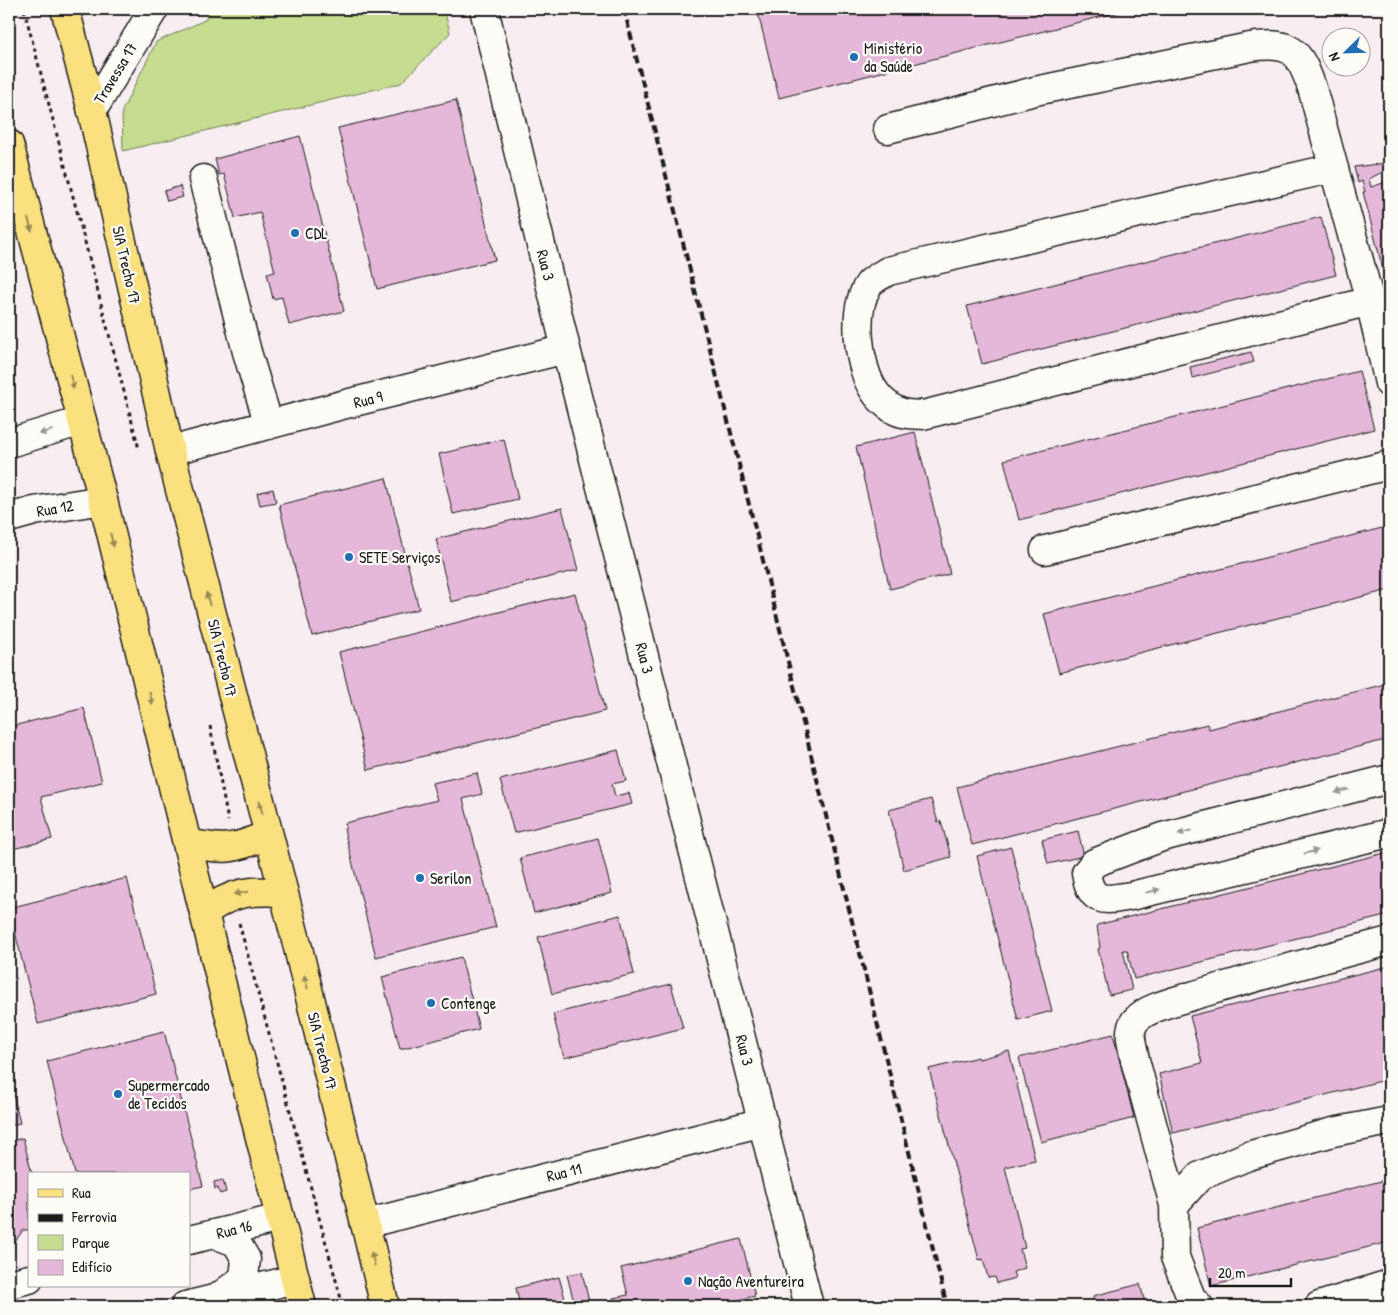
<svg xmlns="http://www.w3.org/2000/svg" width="1398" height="1315" font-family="'Patrick Hand',sans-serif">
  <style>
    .green { fill: #c5dc91; stroke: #707c56 }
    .building { fill: #e5b7d9; stroke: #1c1c1c }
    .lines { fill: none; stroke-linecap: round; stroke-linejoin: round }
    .minor-casing { stroke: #1c1c1c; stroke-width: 31 }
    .major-casing { stroke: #1c1c1c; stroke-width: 31 }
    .path { stroke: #1c1c1c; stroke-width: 3; stroke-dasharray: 4 4; stroke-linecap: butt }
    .minor { stroke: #fdfcf7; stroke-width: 28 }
    .major { stroke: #fbe080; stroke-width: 28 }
    .rail { stroke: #1c1c1c; stroke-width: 4; stroke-dasharray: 8 4; stroke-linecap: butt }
    .oneway { fill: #978853 }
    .oneway2 { fill: #989794 }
    .poi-dot { fill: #1f6fb2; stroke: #fdfcf7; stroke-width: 2 }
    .labels { text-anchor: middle; stroke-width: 4.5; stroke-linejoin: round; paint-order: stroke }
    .poi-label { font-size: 16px; fill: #1c1c1c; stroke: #fdfcf7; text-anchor: start }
    .street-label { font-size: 16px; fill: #1c1c1c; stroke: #fdfcf7 }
  </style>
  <rect width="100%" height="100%" fill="#f8eef1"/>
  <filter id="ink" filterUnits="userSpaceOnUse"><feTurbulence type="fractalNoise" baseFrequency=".02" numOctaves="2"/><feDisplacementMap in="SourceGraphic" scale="10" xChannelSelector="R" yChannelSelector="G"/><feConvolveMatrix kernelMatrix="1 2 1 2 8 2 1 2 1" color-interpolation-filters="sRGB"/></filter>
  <g filter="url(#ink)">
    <path class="green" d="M211,9h233l6,24 -49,50 -278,68 -1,-40 34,-69 49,-22z"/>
    <path class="building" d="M757,9h374l-352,89z
      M456,100l39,160 -118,29 -39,-161z
      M300,136l44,175 -55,14 -7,-28 -9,2 -6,-26 8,-1 -15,-60 -25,6 -11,-44 -5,1 -4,-16z
      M1386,163l2,6 -19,10 2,8 18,-6v112l-26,-101h2l-3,-11 -4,2 -4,-16z
      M180,186l3,11 -16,4 -3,-10z
      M1321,217l15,58 -354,89 -15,-58z
      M1251,352l3,10 -62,16 -2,-11z
      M1359,371l15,58 -355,91 -15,-60z
      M915,432l35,142 -60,15 -34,-142z
      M504,439l14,60 -65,15 -14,-60z
      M386,478l33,131 -107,27 -33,-131z
      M273,489l3,13 -16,3 -3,-12z
      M562,508l16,62 -127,32 -15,-63z
      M1386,527h3v63l-330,83 -15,-59z
      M575,593l30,118 -237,59 -29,-118z
      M1389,683v56l-417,106 -15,-58 250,-63 2,5z
      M84,708l18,74 -61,15 11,42 -43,11v-123z
      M618,750l8,31 -14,3 3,12 14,-3 3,11 -118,29 -14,-53z
      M477,773l5,21 -19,5 33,128 -120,30 -32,-128 2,-1 -1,-5 92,-23 -5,-17z
      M931,799l7,23 3,-1 10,36 -47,13 -15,-60z
      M1078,831l6,25 -36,8 -6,-24z
      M598,838l14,55 -78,20 -14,-55z
      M1011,847l41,164 -34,9 -41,-164z
      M1389,852v63l-255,64 -7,-29h-4l9,40 -23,5 -11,-46 2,-1 -3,-23z
      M127,878l29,116 -118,30 -29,-116z
      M620,915l14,59 -82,20 -14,-57z
      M461,957l18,72 -79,20 -18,-72z
      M1389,966v113l-216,54 -14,-59 43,-11 -12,-47z
      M671,984l12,44 -119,30 -11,-44z
      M164,1031l39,155 -14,3v-15h-114l-28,-113z
      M1113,1034l21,84 -93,24 -22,-84z
      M1009,1051l26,109 -30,7 20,81 -5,1 5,19 -12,4 2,6 -18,5 -2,-6 -7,1 -5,-19 -4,1 -50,-191 49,-12 1,2z
      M9,1078l11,45 -11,3z
      M23,1138l9,36h-3v56h-6l-10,15 -4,1v-104z
      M1389,1179v63l-178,44 -14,-58z
      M223,1180l3,12 -6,2 -2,-6 -3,1 -1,-7z
      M741,1239l14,57 -43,10h-97l-2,-8 15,-3 -7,-27z
      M582,1272l8,34h-15l-8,-31z
      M559,1277l8,29h-47l-4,-18z
      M1140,1284l6,22h-50l-3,-10z"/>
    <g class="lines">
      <defs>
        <path id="minor" d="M484,9l82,340 243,957
          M92,111l62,-102
          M888,129l147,-38 215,-44c41,-6 49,3 62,41l58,213 19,82
          M1334,168l-446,103c-6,4 -15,8 -19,13 -18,26 -11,84 6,108 6,9 18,19 28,21 6,2 13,1 20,2l447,-114
          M203,179l44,173 22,73
          M9,443l73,-22
          M170,451l172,-46 224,-56
          M9,518l25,-7 69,-11
          M1045,550l344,-85
          M1389,779l-227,58 -68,26 -8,10c5,32 20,27 45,23l258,-63
          M1174,1205l-39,-145c-2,-13 -9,-29 1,-40 11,-13 44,-20 59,-25 64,-19 129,-37 194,-54
          M365,1224l398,-102
          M214,1234l22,8 10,17 -2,19 -25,19
          M189,1240l91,-22
          M9,1284l20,-5
          M185,1306l110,-27
          M1199,1306l-7,-6 -17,-43 -1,-52 26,-29 48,-20 85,-24 56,-11
          M1319,1306l70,-22"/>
        <path id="major" d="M65,9l27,102 78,340 128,497 87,358
          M9,144l94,356 101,413 98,393
          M187,843c37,7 46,8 81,-9
          M204,913c27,-21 45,-23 79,-21"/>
      </defs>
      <use href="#minor" class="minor-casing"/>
      <use href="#major" class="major-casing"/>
      <path class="path" d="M24,9l115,440
        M210,726l18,95
        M239,923l104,383"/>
      <use href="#minor" class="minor"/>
      <use href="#major" class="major"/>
      <path class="rail" d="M624,9l132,523 191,774"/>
    </g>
    <defs><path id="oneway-solid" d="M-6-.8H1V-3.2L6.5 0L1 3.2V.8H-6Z" transform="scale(1.25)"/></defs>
    <g class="oneway">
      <use href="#oneway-solid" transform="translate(30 225) rotate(75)"/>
      <use href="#oneway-solid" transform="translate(72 382) rotate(75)"/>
      <use href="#oneway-solid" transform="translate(112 540) rotate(76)"/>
      <use href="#oneway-solid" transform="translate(208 599) rotate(-104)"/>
      <use href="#oneway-solid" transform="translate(151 698) rotate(76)"/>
      <use href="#oneway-solid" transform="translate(261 808) rotate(-104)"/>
      <use href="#oneway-solid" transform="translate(241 893) rotate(168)"/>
      <use href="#oneway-solid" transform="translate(306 982) rotate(-104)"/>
      <use href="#oneway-solid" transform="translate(373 1259) rotate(-104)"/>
    </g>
    <g class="oneway2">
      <use href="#oneway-solid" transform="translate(46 432) rotate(163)"/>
      <use href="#oneway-solid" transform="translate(1342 791) rotate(166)"/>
      <use href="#oneway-solid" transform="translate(1185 832) rotate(166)"/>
      <use href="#oneway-solid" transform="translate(1311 852) rotate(-14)"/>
      <use href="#oneway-solid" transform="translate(1153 891) rotate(-14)"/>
    </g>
  </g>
  <g class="poi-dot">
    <circle cx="854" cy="57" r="5"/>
    <circle cx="295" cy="233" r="5"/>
    <circle cx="349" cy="557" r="5"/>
    <circle cx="420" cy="878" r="5"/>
    <circle cx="431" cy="1003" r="5"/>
    <circle cx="118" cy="1094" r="5"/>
    <circle cx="688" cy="1281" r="5"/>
  </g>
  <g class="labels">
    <g class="poi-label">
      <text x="864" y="54">Ministério<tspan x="864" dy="18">da Saúde</tspan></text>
      <text x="305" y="239">CDL</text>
      <text x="359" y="563">SETE Serviços</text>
      <text x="430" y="884">Serilon</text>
      <text x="441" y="1009">Contenge</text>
      <text x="128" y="1091">Supermercado<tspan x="128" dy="18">de Tecidos</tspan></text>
      <text x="698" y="1287">Nação Aventureira</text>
    </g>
    <g class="street-label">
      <text transform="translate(115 73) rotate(-59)" y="6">Travessa 17</text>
      <text transform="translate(127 265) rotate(77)" y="6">SIA Trecho 17</text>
      <text transform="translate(546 265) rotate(76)" y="6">Rua 3</text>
      <text transform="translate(368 399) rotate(-14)" y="6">Rua 9</text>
      <text transform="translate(55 508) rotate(-10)" y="6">Rua 12</text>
      <text transform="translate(223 658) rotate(76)" y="6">SIA Trecho 17</text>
      <text transform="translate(645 658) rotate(76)" y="6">Rua 3</text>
      <text transform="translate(745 1050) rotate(76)" y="6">Rua 3</text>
      <text transform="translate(323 1051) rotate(76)" y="6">SIA Trecho 17</text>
      <text transform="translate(564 1172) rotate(-14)" y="6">Rua 11</text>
      <text transform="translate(234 1229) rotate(-14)" y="6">Rua 16</text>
    </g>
  </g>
  <rect width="1398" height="1315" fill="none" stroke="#fdfcf7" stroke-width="30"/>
  <rect x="15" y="15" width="1368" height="1285" fill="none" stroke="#1c1c1c" stroke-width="2" filter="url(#ink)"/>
  <rect x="28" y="1172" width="162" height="115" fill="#fdfcf7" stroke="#a3a29f"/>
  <rect x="38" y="1189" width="25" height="8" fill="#fbe080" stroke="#a3a29f"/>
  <text x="72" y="1198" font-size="15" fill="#1c1c1c">Rua</text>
  <rect x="38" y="1214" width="25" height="8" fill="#1c1c1c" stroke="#a3a29f"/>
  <text x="72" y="1222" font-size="15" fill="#1c1c1c">Ferrovia</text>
  <rect x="38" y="1235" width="25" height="15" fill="#c5dc91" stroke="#a3a29f"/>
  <text x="72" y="1248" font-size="15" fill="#1c1c1c">Parque</text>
  <rect x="38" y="1260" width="25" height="15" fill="#e5b7d9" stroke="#a3a29f"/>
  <text x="72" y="1272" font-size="15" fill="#1c1c1c">Edifício</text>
  <g transform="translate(1346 52) rotate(247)"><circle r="24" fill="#fdfcf7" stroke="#a3a29f"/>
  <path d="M0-4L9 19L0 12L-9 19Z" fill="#1f6fb2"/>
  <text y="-8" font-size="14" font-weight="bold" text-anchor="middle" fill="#1c1c1c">N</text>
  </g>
  <path d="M1210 1278v8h81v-8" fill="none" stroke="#1c1c1c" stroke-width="2.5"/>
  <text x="1218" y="1278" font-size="15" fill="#1c1c1c" stroke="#fdfcf7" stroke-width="4" paint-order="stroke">20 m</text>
</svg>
